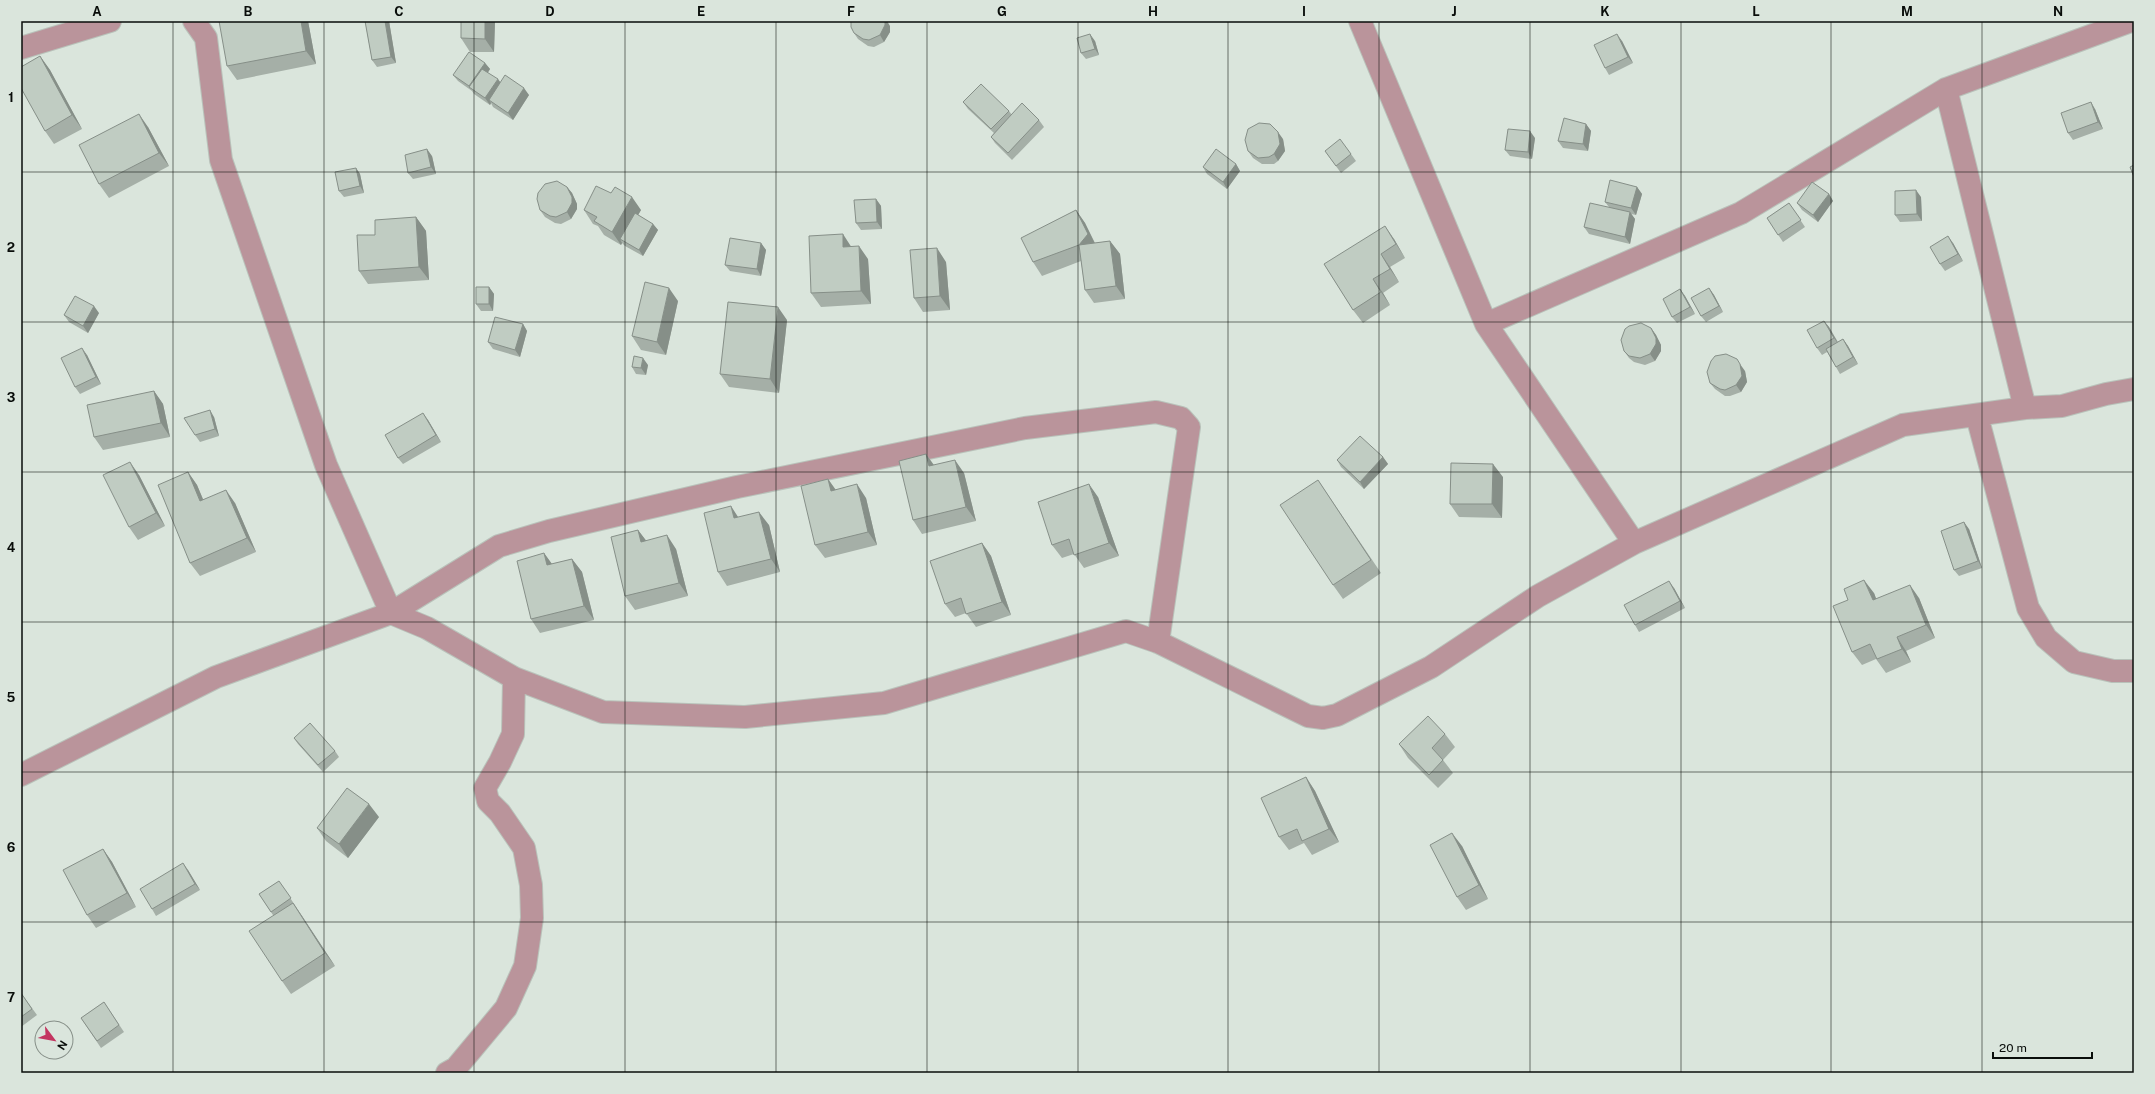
<svg xmlns="http://www.w3.org/2000/svg" width="2155" height="1094" font-family="'Public Sans',sans-serif">
  <style>
    .lines { fill: none; stroke-linecap: round; stroke-linejoin: round }
    .minor-casing { stroke: #b9c2ba; stroke-width: 24 }
    .minor { stroke: #ba949b; stroke-width: 22 }
    .wall { fill: #a5afa7 }
    .shaded-wall { fill: #868f88 }
    .building { fill: #c0ccc2; stroke: #868f88 }
    .grid { fill: none; stroke: #090d0a; stroke-width: 1; stroke-opacity: 0.55 }
    .neatline { fill: none; stroke: #090d0a; stroke-width: 1.5 }
    .grid-label { font-size: 13px; text-anchor: middle; font-weight: bold; fill: #090d0a }
  </style>
  <rect width="100%" height="100%" fill="#dae5dc"/>
  <g class="lines">
    <defs>
      <path id="minor" d="M194,21l12,17 15,122 105,305 65,148 108,-67 50,-15 188,-44 288,-59 131,-16 25,6 8,9 -31,215
        M1360,21l126,303 148,219
        M21,48l89,-27
        M1946,89l79,319
        M1486,324l255,-111 205,-124 185,-68
        M1977,416l51,192 18,30 28,24 39,9h21
        M21,775l195,-98 175,-64 36,15 87,50 89,34 142,5 139,-14 242,-72 32,11 150,74 15,2 14,-3 94,-48 107,-71 96,-53 269,-118 122,-17 37,-2 44,-12 28,-5
        M447,1073l9,-5 50,-60 19,-42 7,-48 -1,-33 -7,-37 -24,-35 -12,-12 -3,-13 15,-26 13,-28 1,-56"/>
    </defs>
    <use href="#minor" class="minor-casing"/>
    <use href="#minor" class="minor"/>
  </g>
  <path class="wall" d="M308,21l8,43 -79,16 -10,-14z
    M365,21h24l7,42 -19,4 -5,-7z
    M495,21l-1,31h-24l-9,-14z
    M890,26v6l-6,10 -10,5 -6,-1 -10,-7 -4,-6z
    M1095,41l4,14 -13,4 -5,-6z
    M1622,41l11,22 -24,12 -4,-7z
    M40,56l10,14 32,59 -28,15 -9,-13z
    M485,63l5,6 -2,4 12,9 29,13 -16,25 -20,-13 -2,-4 -1,2 -16,-11 -2,-3 -14,-10 -5,-6z
    M963,102l46,9 3,4 27,5 5,7 -32,33 -17,-17 -4,-6 3,-4 -26,-24z
    M2095,109l8,20 -30,11 -5,-7z
    M1586,124l5,7 -3,20 -25,-3 -5,-7z
    M148,127l21,39 -60,32 -10,-14z
    M1535,138l-3,21 -22,-3 -5,-6z
    M1283,139l2,12 -7,10 -4,3h-12l-9,-6 -5,-7z
    M1325,151l26,3 5,7 -15,12z
    M432,156l4,18 -23,5 -5,-6z
    M1236,164l4,7 -13,18 -20,-15 -4,-7z
    M356,168l4,6 4,19 -20,4 -5,-6z
    M567,187l5,6 5,11v5l-6,10 -10,5 -6,-1 -10,-6 -5,-7z
    M1637,187l5,7 -6,21 -5,-1 4,5 -5,25 -41,-10 -5,-7 25,-20 -4,-5z
    M1829,194l4,7 -15,21 -16,-12 -5,-7z
    M1921,197l1,24 -22,1 -5,-7z
    M876,199l5,7 1,23 -21,1 -5,-7z
    M1789,203l16,24 -22,15 -16,-24z
    M584,210h57l-3,5 15,9 5,6 -15,26 -18,-10 -3,-3 -1,2 -17,-10 -6,-9 -5,-2z
    M1076,210l9,13 10,20 15,-2 10,13 5,45 -31,4 -9,-13 -4,-29 -39,15 -9,-14z
    M416,217l10,14 3,49 -61,4 -9,-13 16,-36z
    M1394,239l11,19 -15,9 9,15 -16,11 7,12 -27,18 -10,-13 -29,-46z
    M761,243l5,7 -5,26 -31,-5 -5,-6z
    M1953,243l10,18 -18,10 -5,-7z
    M868,259l3,45 -50,3 -10,-14z
    M946,262l4,48 -27,2 -9,-14z
    M489,287l5,7 -1,17h-12l-5,-7z
    M1709,288l5,7 9,17 -17,10 -5,-6z
    M1680,289l5,7 10,18 -18,9 -5,-6z
    M678,301l-12,54 -25,-5 -9,-14z
    M99,313l-11,20 -19,-11 -5,-7z
    M787,320l-8,73 -50,-6 -9,-13z
    M1824,321l5,6 9,15 5,-3 5,7 10,18 -18,10 -4,-7 -9,-15 -5,3 -5,-7z
    M523,324l4,7 -7,26 -27,-8 -5,-7z
    M1651,328l5,7 5,10v6l-6,10 -10,4 -11,-3 -5,-4 -5,-7z
    M87,355l14,29 -21,10 -5,-7z
    M648,365l-2,10 -10,-1 -4,-7z
    M1745,371l2,11 -6,10 -11,4h-5l-10,-7 -5,-6z
    M154,391l9,13 7,33 -67,13 -9,-13z
    M214,417l5,19 -19,6 -5,-7z
    M428,420l13,22 -38,22 -5,-6z
    M926,454l8,11 30,8 12,48 -54,13 -9,-14z
    M1383,457l5,7 -24,25 -23,-22 -4,-7z
    M188,472l9,13 6,14 32,4 21,49 -56,24 -10,-13z
    M139,475l26,51 -27,14 -9,-13z
    M1503,477l-1,41 -43,-1 -9,-13z
    M828,479l8,11 30,8 11,47 -52,13 -10,-13z
    M1318,480l63,93 -38,26 -10,-14z
    M1098,497l21,59 -35,12 -10,-14 -12,4 -10,-13z
    M739,517l30,8 11,47 -53,14 -9,-14z
    M1969,529l13,39 -23,8 -5,-6z
    M638,530l8,11 30,8 12,47 -53,14 -10,-14z
    M982,543l9,13 20,59 -35,12 -10,-14 -11,4 -10,-13z
    M544,553l8,11 20,-5 10,13 12,48 -54,13 -9,-14z
    M1674,588l11,20 -46,24 -4,-7z
    M1874,593l2,6 43,-1 16,40 -29,13 5,11 -25,11 -10,-14 -14,6 -10,-13z
    M1445,734l10,13 -12,13 10,13 -15,15 -30,-30 -9,-14z
    M294,738l41,13 4,6 -16,15 -25,-28z
    M1306,777l9,14 24,51 -27,13 -8,-12 -15,7 -10,-13z
    M379,817l-31,41 -22,-17 -9,-13z
    M1462,846l26,53 -22,11 -9,-13z
    M103,849l9,13 24,45 -40,21 -9,-13z
    M188,870l12,20 -44,26 -4,-7z
    M279,881l56,85 -44,28 -9,-13 -9,-66 -14,-21z
    M21,993l16,22 -16,12z
    M104,1002l20,30 -23,16 -20,-30z"/>
  <path class="shaded-wall" d="M301,21h7l8,43 -10,-13z
    M385,21h4l7,42 -5,-6z
    M485,21h10l-1,31 -9,-13z
    M885,21h2l3,5v6l-6,10 -4,-7z
    M1090,34l5,7 4,14 -4,-6z
    M1617,34l5,7 11,22 -5,-6z
    M40,56l10,14 32,59 -10,-14z
    M485,63l5,6 -15,22 -3,-2 -3,-3z
    M498,79l5,7 -14,14 2,3 -1,2 -5,-7z
    M524,88l5,7 -16,25 -5,-7z
    M2091,102l4,7 8,20 -5,-7z
    M139,114l9,13 21,39 -10,-13z
    M1586,124l5,7 -3,20 -5,-7z
    M1530,131l5,7 -3,21 -4,-7z
    M1278,132l5,7 2,12 -7,10 -4,-7z
    M427,149l5,7 4,18 -5,-7z
    M1236,164l4,7 -13,18 -4,-7z
    M356,168l4,6 4,19 -4,-7z
    M567,187l5,6 5,11v5l-6,10 -4,-7z
    M1637,187l5,7 -6,21 -5,-7z
    M1916,190l5,7 1,24 -5,-7z
    M1829,194l4,7 -15,21 -5,-7z
    M632,197l9,13 -18,31 -3,-2 2,4 -1,2 -9,-13z
    M876,199l5,7 1,23 -5,-7z
    M1076,210l9,13 12,25 -18,-3z
    M1630,212l5,7 -5,25 -5,-7z
    M416,217l10,14 3,49 -10,-13z
    M653,224l5,6 -15,26 -4,-6z
    M1385,226l9,13 11,19 -9,-14z
    M843,234l9,14 -9,-1z
    M1948,236l5,7 10,18 -5,-7z
    M1110,241l10,13 5,45 -9,-13z
    M761,243l5,7 -5,26 -4,-7z
    M859,246l9,13 3,45 -10,-13z
    M937,248l9,14 4,48 -10,-14z
    M1381,254l9,13 9,15 -9,-13z
    M1373,279l10,14 7,12 -9,-13z
    M489,287l5,7 -1,17 -4,-7z
    M669,288l9,13 -12,54 -9,-13z
    M1709,288l5,7 9,17 -4,-6z
    M1680,289l5,7 10,18 -5,-7z
    M94,306l5,7 -11,20 -5,-7z
    M778,307l9,13 -8,73 -9,-14z
    M1824,321l5,6 10,18 -5,-7z
    M523,324l4,7 -7,26 -5,-7z
    M1651,328l5,7 5,10v6l-6,10 -5,-7z
    M1843,339l5,7 10,18 -5,-7z
    M82,348l5,7 14,29 -5,-7z
    M643,358l5,7 -2,10 -5,-7z
    M1740,364l5,7 2,11 -6,10 -5,-7z
    M154,391l9,13 7,33 -9,-14z
    M210,410l4,7 5,19 -4,-7z
    M423,413l5,7 13,22 -5,-7z
    M926,454l9,13 -6,-1z
    M1383,457l5,7 -24,25 -4,-7z
    M955,460l9,13 12,48 -10,-14z
    M130,462l9,13 26,51 -9,-13z
    M1493,464l10,13 -1,41 -10,-14z
    M188,472l9,13 12,29 -9,-13z
    M828,479l9,13 -6,-1z
    M857,484l9,14 11,47 -9,-13z
    M1089,484l9,13 21,59 -10,-13z
    M226,490l9,13 21,49 -9,-14z
    M731,506l9,14 -6,-2z
    M759,512l10,13 11,47 -9,-13z
    M1964,522l5,7 13,39 -4,-7z
    M638,530l10,13 -7,-1z
    M667,535l9,14 12,47 -9,-13z
    M982,543l9,13 20,59 -9,-13z
    M544,553l10,14 -7,-2z
    M572,559l10,13 12,48 -10,-14z
    M1864,580l10,13 8,21 -9,-14z
    M1669,581l5,7 11,20 -5,-7z
    M1910,585l9,13 16,40 -9,-13z
    M1897,637l9,14 5,11 -9,-13z
    M1306,777l9,14 24,51 -10,-13z
    M369,804l10,13 -31,41 -9,-14z
    M1452,833l10,13 26,53 -9,-14z
    M103,849l9,13 24,45 -9,-14z
    M183,863l5,7 12,20 -5,-6z
    M293,903l9,13 33,50 -10,-13z"/>
  <path class="building" d="M219,21h82l5,30 -79,15z
    M365,21h20l6,36 -19,3z
    M461,21h24v18l-24,-1z
    M851,21h34v4l-5,10 -11,5 -6,-1 -9,-6 -3,-6z
    M1090,34l5,15 -14,4 -4,-15z
    M1617,34l11,23 -23,11 -11,-23z
    M469,52l16,11 -16,23 -16,-11z
    M40,56l32,59 -27,16 -24,-43v-21z
    M482,69l16,10 -13,19 -16,-11z
    M505,75l19,13 -16,25 -19,-13z
    M981,84l28,27 -18,18 -28,-27z
    M2091,102l7,20 -30,11 -7,-20z
    M1022,103l17,17 -31,33 -17,-16z
    M139,114l20,39 -60,31 -20,-39z
    M1564,118l22,6 -3,20 -25,-3z
    M1259,123l11,1 8,8 2,12 -6,10 -5,3 -11,1 -10,-7 -3,-11 3,-11z
    M1508,129l22,2 -2,21 -23,-2z
    M1340,139l11,15 -15,12 -11,-15z
    M427,149l4,18 -23,6 -3,-18z
    M1216,149l20,15 -13,18 -20,-15z
    M2134,165v12l-4,-10z
    M356,168l4,18 -21,5 -4,-19z
    M1610,180l27,7 -6,21 -26,-6z
    M557,181l10,6 5,10v6l-5,9 -11,5 -6,-1 -10,-6 -3,-11 1,-6 7,-9z
    M1812,182l17,12 -16,21 -16,-12z
    M596,186l15,7 4,-6 17,10 -20,35 -18,-11 3,-4 -13,-7z
    M1916,190l1,24 -22,1v-24z
    M876,199l1,23 -21,1 -2,-23z
    M1590,203l40,9 -5,25 -41,-10z
    M1789,203l12,17 -23,15 -11,-17z
    M1076,210l12,24 -9,11 31,-4 6,45 -31,4 -6,-45 -46,17 -12,-24z
    M635,213l18,11 -14,26 -19,-11z
    M416,217l3,50 -60,4 -2,-36h18v-15z
    M1385,226l11,18 -15,10 9,15 -17,10 8,13 -28,18 -29,-46z
    M843,234v13l16,-1 2,45 -50,2 -2,-57z
    M1948,236l10,18 -18,10 -10,-17z
    M730,238l31,5 -4,26 -32,-4z
    M937,248l3,48 -26,2 -4,-48z
    M645,282l24,6 -12,54 -25,-6z
    M476,287h13v17h-13z
    M1709,288l10,18 -18,10 -10,-18z
    M1680,289l10,18 -18,10 -9,-18z
    M75,296l19,10 -11,20 -19,-11z
    M728,302l50,5 -8,72 -50,-5z
    M495,317l28,7 -8,26 -27,-8z
    M1824,321l10,17 -17,10 -10,-18z
    M1641,323l10,5 5,10v6l-6,10 -10,4 -11,-2 -5,-5 -3,-11 4,-11 4,-3z
    M1843,339l10,18 -17,10 -10,-18z
    M82,348l14,29 -21,10 -14,-29z
    M1726,354l11,5 3,5 2,12 -6,9 -11,5 -5,-1 -10,-6 -3,-11 4,-11 4,-5z
    M634,356l9,2 -2,10 -9,-1z
    M154,391l7,32 -67,14 -7,-32z
    M210,410l5,19 -20,6 -11,-17z
    M423,413l13,22 -38,23 -13,-23z
    M1360,436l23,21 -23,25 -23,-22z
    M926,454l3,12 26,-6 11,47 -53,13 -14,-59z
    M130,462l26,51 -27,14 -26,-52z
    M1451,463l42,1 -1,40h-42z
    M188,472l12,29 26,-11 21,48 -57,25 -32,-78z
    M828,479l3,12 26,-7 11,48 -53,13 -14,-59z
    M1318,480l53,80 -38,25 -53,-80z
    M1089,484l20,59 -35,12 -5,-16 -17,6 -14,-43z
    M731,506l3,12 25,-6 12,47 -53,13 -14,-59z
    M1964,522l14,39 -24,9 -13,-39z
    M638,530l3,12 26,-7 12,48 -54,13 -14,-59z
    M982,543l20,59 -36,12 -5,-16 -16,6 -15,-43z
    M544,553l3,12 25,-6 12,47 -53,13 -14,-58z
    M1864,580l9,20 37,-15 16,40 -29,12 5,12 -25,10 -7,-15 -18,8 -19,-46 15,-6 -4,-11z
    M1669,581l11,20 -45,24 -11,-20z
    M1428,716l17,18 -13,14 11,12 -14,15 -30,-31z
    M310,723l25,28 -17,14 -24,-27z
    M1306,777l23,52 -27,12 -5,-12 -18,8 -18,-39z
    M347,788l22,16 -30,40 -22,-16z
    M1452,833l27,52 -22,12 -27,-52z
    M103,849l24,44 -40,22 -24,-45z
    M183,863l12,21 -43,25 -12,-20z
    M279,881l12,17 -20,14 -12,-18z
    M293,903l32,50 -43,28 -33,-50z
    M21,993l11,16 -11,8z
    M104,1002l15,23 -22,16 -16,-23z"/>
  <path class="grid" d="M173,21v1052M324,21v1052M474,21v1052M625,21v1052M776,21v1052M927,21v1052M1078,21v1052M1228,21v1052M1379,21v1052M1530,21v1052M1681,21v1052M1831,21v1052M1982,21v1052M21,172h2113M21,322h2113M21,472h2113M21,622h2113M21,772h2113M21,922h2113"/>
  <rect width="2155" height="1094" fill="none" stroke="#dae5dc" stroke-width="44"/>
  <g transform="translate(54 1040) rotate(122)"><circle r="19" fill="#dae5dc" stroke="#868f88"/>
  <path d="M0-3L7 15L0 10L-7 15Z" fill="#c33560"/>
  <text y="-6" font-size="11" font-weight="bold" text-anchor="middle" fill="#090d0a">N</text>
  </g>
  <path d="M1993 1052v6h99v-6" fill="none" stroke="#090d0a" stroke-width="2"/>
  <text x="1999" y="1052" font-size="12" fill="#090d0a" stroke="#dae5dc" stroke-width="3" paint-order="stroke">20 m</text>
  <rect x="22" y="22" width="2111" height="1050" class="neatline"/>
  <g class="grid-label">
    <text x="97" y="16">A</text>
    <text x="248" y="16">B</text>
    <text x="399" y="16">C</text>
    <text x="550" y="16">D</text>
    <text x="701" y="16">E</text>
    <text x="851" y="16">F</text>
    <text x="1002" y="16">G</text>
    <text x="1153" y="16">H</text>
    <text x="1304" y="16">I</text>
    <text x="1454" y="16">J</text>
    <text x="1605" y="16">K</text>
    <text x="1756" y="16">L</text>
    <text x="1907" y="16">M</text>
    <text x="2058" y="16">N</text>
    <text x="11" y="102">1</text>
    <text x="11" y="252">2</text>
    <text x="11" y="402">3</text>
    <text x="11" y="552">4</text>
    <text x="11" y="702">5</text>
    <text x="11" y="852">6</text>
    <text x="11" y="1002">7</text>
  </g>
</svg>
